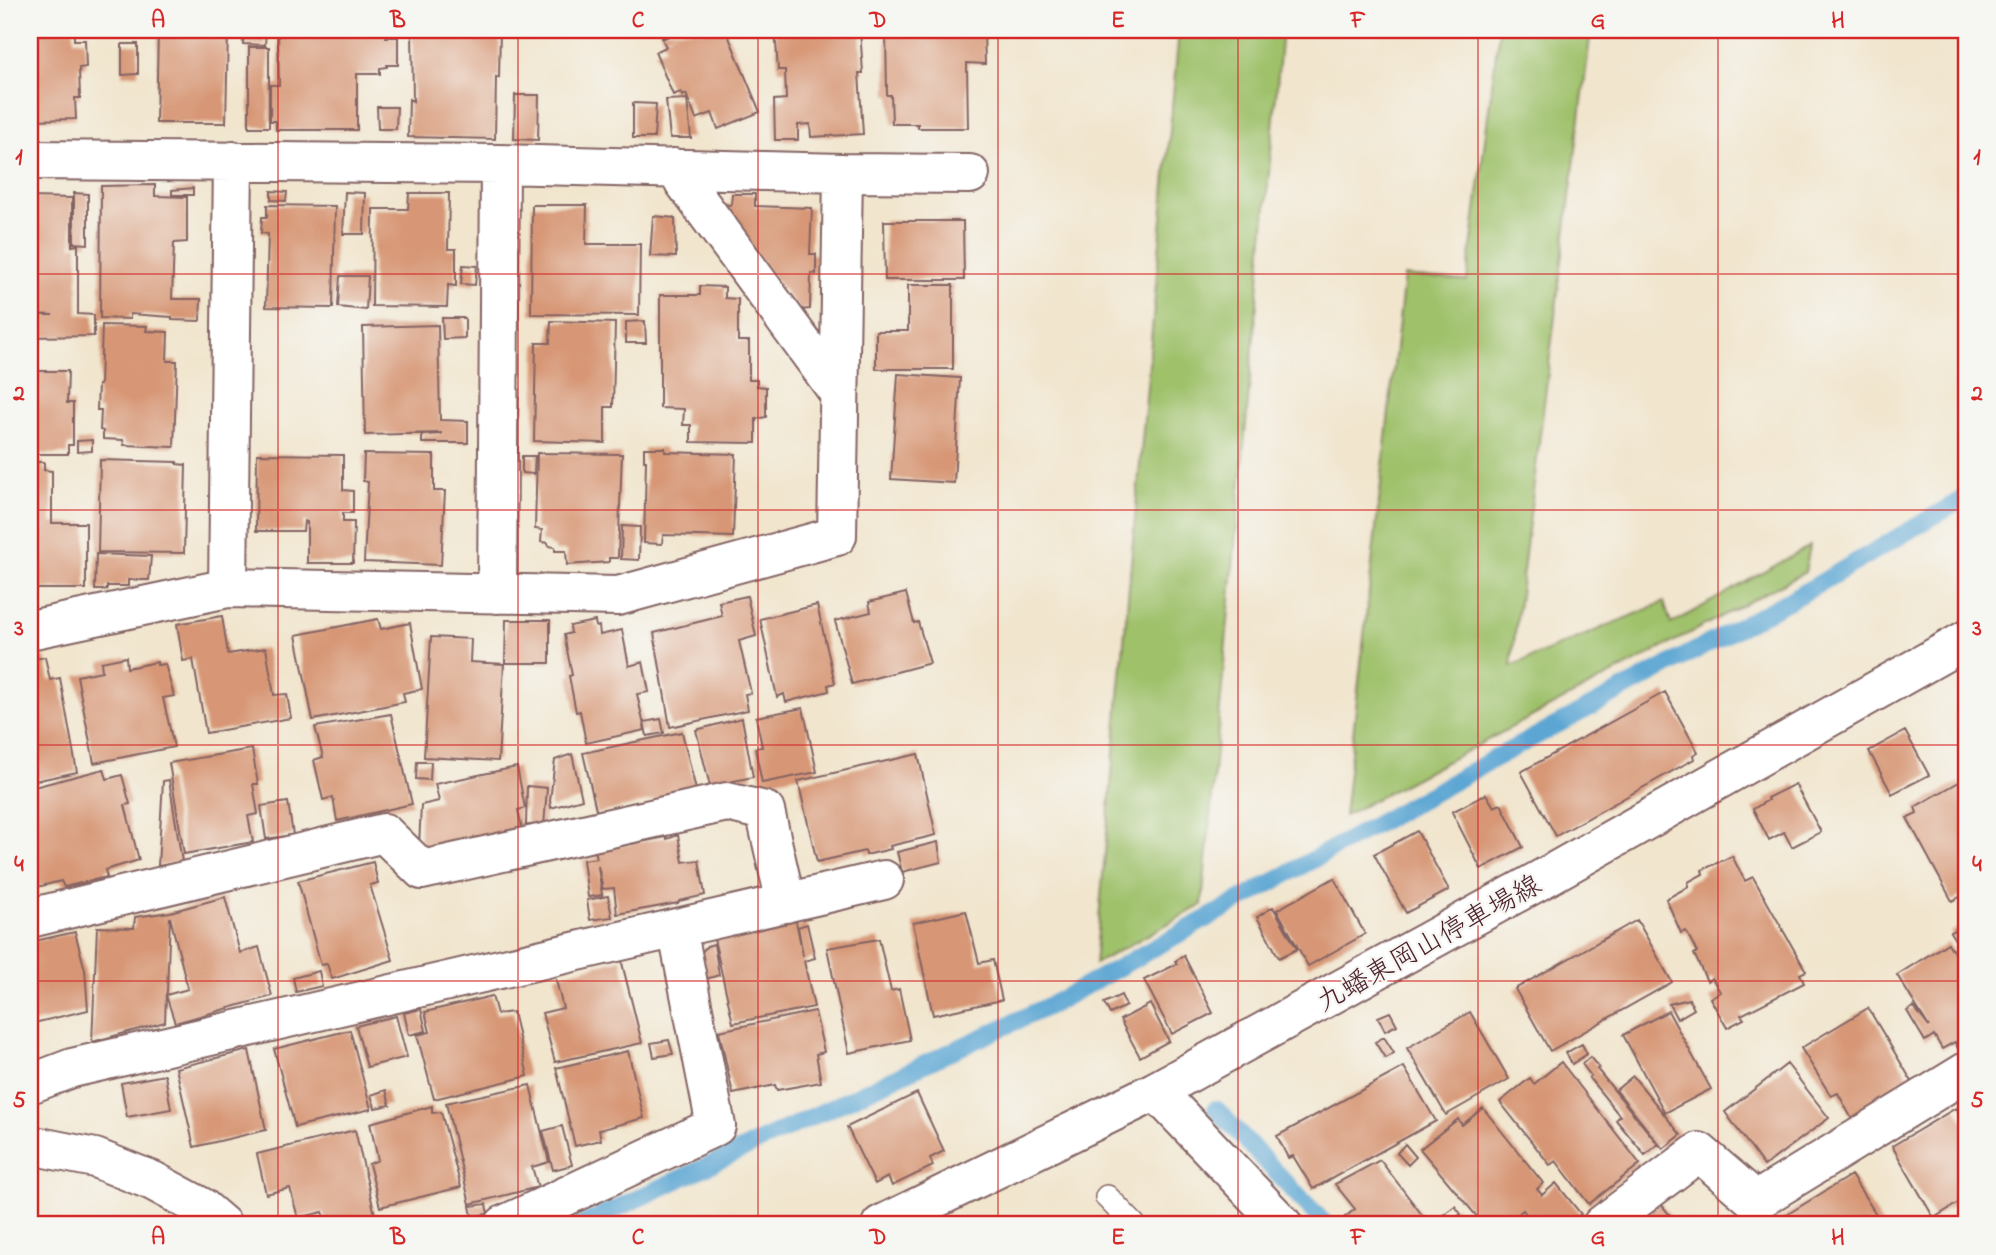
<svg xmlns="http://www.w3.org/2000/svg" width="1996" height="1255" font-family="'Indie Flower','Klee One',sans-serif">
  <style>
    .green { fill: #9fc16a; stroke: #74704a; stroke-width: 2 }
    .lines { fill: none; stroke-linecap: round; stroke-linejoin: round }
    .stream { stroke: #5ba6d3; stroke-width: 18 }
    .building { fill: #d79776; fill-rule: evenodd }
    .lane-casing { stroke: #846464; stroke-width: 26 }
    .street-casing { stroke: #846464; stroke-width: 42 }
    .secondary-casing { stroke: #846464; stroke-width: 42 }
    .lane { stroke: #fff; stroke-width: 23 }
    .street { stroke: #fff; stroke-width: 38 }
    .secondary { stroke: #fff; stroke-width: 38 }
    .grid { fill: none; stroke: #d62828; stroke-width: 2; stroke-opacity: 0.55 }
    .labels { text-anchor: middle; stroke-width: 5; stroke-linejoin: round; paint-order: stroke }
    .street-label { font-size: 28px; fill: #4a1f2b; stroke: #f6f6f2 }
    .neatline { fill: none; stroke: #d62828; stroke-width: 2.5 }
    .grid-label { font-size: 23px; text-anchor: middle; font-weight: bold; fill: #d62828 }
  </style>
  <rect width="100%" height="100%" fill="#f6f6f2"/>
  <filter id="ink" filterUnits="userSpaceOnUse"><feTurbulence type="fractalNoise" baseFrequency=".0143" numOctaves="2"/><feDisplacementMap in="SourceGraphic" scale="14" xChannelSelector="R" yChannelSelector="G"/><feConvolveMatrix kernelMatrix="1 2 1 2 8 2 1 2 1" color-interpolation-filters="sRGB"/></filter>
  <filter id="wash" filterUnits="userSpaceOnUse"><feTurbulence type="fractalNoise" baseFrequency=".00686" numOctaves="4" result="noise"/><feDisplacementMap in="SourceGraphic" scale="28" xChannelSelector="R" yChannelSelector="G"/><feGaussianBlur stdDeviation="1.57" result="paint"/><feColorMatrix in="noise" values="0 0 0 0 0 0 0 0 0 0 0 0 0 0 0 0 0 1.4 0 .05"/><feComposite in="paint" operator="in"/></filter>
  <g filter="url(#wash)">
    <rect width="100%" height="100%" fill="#f1e5cd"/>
    <path class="green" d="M1179,30h103l-80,875 -107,59z
      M1499,30h92l-80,636 153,-64 7,22 139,-78 -5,26 -461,244 60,-540 63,5z"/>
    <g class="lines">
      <path class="stream" d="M1216,1109l110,116
        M581,1225l474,-222 446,-248 311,-167 154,-91"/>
    </g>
    <g id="blocks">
      <path class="building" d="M30,30h44v10h11l1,27 -7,1 1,30h-5l1,21 -46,1z
        M158,30h70l-2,93h-70z
        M244,30l22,1 -1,14 -22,-1z
        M412,30h88l-1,48 -3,-1 -1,62 -87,-2 1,-38 4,2z
        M660,30h38l1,2 5,-2h22l34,82 -42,17 -6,-16 -16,6 -10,-25 -4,2 -1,-4 -8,3 -18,-43 11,-5 -4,-8 17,-8 -17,6z
        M775,30h85l3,43h-4l4,61 -52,3 -1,-13 -12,1v15h-23l-1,-40 12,-1 -1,-29h-7z
        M886,30h98l1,34 -18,-1 1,65h-50v-4h-26l-1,-29h-4z
        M278,32h108v5h12v28h-11v2l-7,1v6h-23v56h-81v-9h-6v-36h9z
        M122,44h16v30l-16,1z
        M249,47h20v80h-20z
        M515,95h24l-1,45 -24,-1z
        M687,99l4,39h-21l-4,-38z
        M633,103l23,1 -2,34h-21z
        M377,107h20l-1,22h-18z
        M155,185v11l32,1v45l-13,1 -2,56h29l-1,22 -28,-1v-3l-42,-3v5l-30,-1 1,-132z
        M193,188v7h-21v-5z
        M271,191l16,1 -1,9 -15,-1z
        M345,192l20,1 -1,41h-21z
        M74,193l14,1v50l-14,-1z
        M409,193h40l-1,56h8v37l-8,-1 -1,22 -75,-1 1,-97h35z
        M732,194h23v12l57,2 -2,46h6v20l-5,-1 -1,36 -11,1 -81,-106 13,1z
        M30,197l42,1v48l6,-1v69l16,1v21l-64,1v-22h23l-23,-1z
        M267,205l68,1 -2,102 -67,-1 2,-73 -7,-1 1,-16h5z
        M532,205h55l-1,39h54l-1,71 -108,-1z
        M653,216l22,2 1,39 -26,-1z
        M884,221h79l1,59h-79z
        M463,265l14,1 -2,19 -14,-1z
        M340,276h28l-2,34 -28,-3z
        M908,285h45v84h-77v-38h32z
        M700,286l25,1v11l13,1v42h11v39h8v6l9,1v30l-10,2v24l-65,-1v-17h-8l1,-16 -24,-1v-113h40z
        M442,318h23v20l-22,1z
        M551,321l64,2 -2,84h-8v36l-71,-2 2,-98h14z
        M645,321l1,22h-20v-21z
        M102,325l45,1 -1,5 22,1 -1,29h10l-3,86 -50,-2 -1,-5 -20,-1v-8l-3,-1 1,-20h-4l1,-25h2z
        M438,325l2,95 28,1v22h-46v-8l19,-1v-1l-76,2 -2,-108z
        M30,371h38l-1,32h6v42h-5v9h-38z
        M898,374l62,4 -6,105 -63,-4z
        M92,440v11l-15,1v-11z
        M644,448h21v4l71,2 -3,83 -70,-2 -1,9 -18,-1 2,-82h-2z
        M537,453l85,1 -4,104h-9v4l-42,3 -1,-14h-11v-4l-6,-1 -1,-3 -7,-1 1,-12 -7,-1z
        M257,454l86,1v35l10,1v22h-10v9h11l-1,41h-46v-41l-3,-1 -1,10h-47z
        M364,454l70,1v36h11l-4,74 -77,-3 4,-80 -5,-1z
        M522,456h13l-1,18 -12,-1z
        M100,460l77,2v2l9,1 -2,88 -86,-1z
        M30,462h14v8l8,1v52h34v66h-56z
        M622,526l18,1 -1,33 -18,-1z
        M96,554l55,2 -2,24h-21v6h-21v4h-12z
        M906,593l8,30 4,-1 12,41 -78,21 -17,-63 36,-9 -2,-10z
        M747,596l9,40 -17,5 12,52 -6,1 3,16 -78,17 -16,-94 68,-17 -3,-14z
        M817,605l18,78 -7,2 1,6 -43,11 -2,-8 -7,3 -17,-78z
        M222,616l6,38 38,-6 8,47 13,-1 4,24 -85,15 -13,-74 -10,2 -6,-37z
        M378,619l3,10 29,-6 12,66 -19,4 2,9 -92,18 -17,-85z
        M506,620h44v43h-45z
        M595,621l1,6 3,-1 1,9 22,-5 7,36 14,-4 6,30 -12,2 8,36 -59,13 -6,-32 -4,1 -7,-36 3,-1 -8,-40 7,-2 -1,-7z
        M431,637l40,2 -1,23 34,2 -6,97 -74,-4z
        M45,657l5,23 10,-2 17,94 -47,10v-122z
        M126,657l1,11 30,-6v3l8,-1 9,32 -11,2 11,49 -80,16 -17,-87 25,-5 -1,-9z
        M1665,692l33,60 -5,3 1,4 -138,77 -35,-64z
        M803,708l14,64 -55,11 -7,-35 7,-1 -6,-30z
        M391,714l21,90 -75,17 -4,-24 -10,3 -9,-40 9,-3 -8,-30z
        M742,718l11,59 -43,9 -14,-56z
        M661,719l3,14 -17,3 -3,-14z
        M1905,731l24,44 -37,19 -23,-43z
        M682,732l14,58 -99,24 -14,-61z
        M252,749l6,35h-5l5,30 -10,2 5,26 -69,12 -15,-91z
        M572,754l10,45 -31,9 -1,-7 5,-41z
        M918,754l18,81 -46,11 1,3 -25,6 -1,-4 -48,11 -19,-81z
        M417,762h14l-1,18 -14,-1z
        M517,767l8,41 -7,2 4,19 -92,26 -11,-9 2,-41 18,-4 -4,-17z
        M104,769l3,10 15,-4 8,29 -5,1 14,55 -34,10 2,7 -43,10 -3,-6 -31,8v-101z
        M169,780l13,82 -24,4 5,-85z
        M1959,782l5,8 2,-1v105l-14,7 -45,-83 10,-5 -2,-6z
        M1795,784l26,48 -29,15 -8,-15 -15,8 -16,-31 15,-9 -1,-2z
        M527,786l20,2 -3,38 -18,-1z
        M1486,794l8,13 7,-3 22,43 -42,22 -29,-57z
        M288,802l5,33 -27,4 -5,-33z
        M1417,831l32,59 -43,23 -32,-59z
        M678,835l5,27 16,-2 6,35 -26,6 -1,2 -61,11 -3,-26 -11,1 -5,-23 4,29 -14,2 -5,-37 14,-2 -2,-7 71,-14 1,2z
        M938,842l3,20 -39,10 -5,-20z
        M1732,856l13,25 8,-4 53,94 -6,3 4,9 -63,32 3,4 -17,9 -17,-30 10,-6 -8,-14 -5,3 -13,-27 3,-2 -11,-21 -5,2 -15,-34 22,-12v-5l15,-8 -1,-4z
        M373,862l5,21 -8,2 23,75 -61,19 -5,-15 -6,1 -23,-84z
        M1334,878l31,56 -57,32 -31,-56z
        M608,896l4,21 -22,3 -3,-20z
        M225,897l15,56 19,-6 13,49 -97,27 -9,-28 -1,27 -73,20 5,-115 37,1 1,-11 35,-5zM170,917l18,72 -22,6 1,-4z
        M1273,907l24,42 -18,9 -22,-41z
        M966,911l13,52 14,-3 9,40 -69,15 -20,-92z
        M1637,920l35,62 -122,69 -35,-62z
        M796,921l7,35 -5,-29 9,-3 8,34 -11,3 10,46 -81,16 -19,-84z
        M1964,926l2,4v15l-6,3 -10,-16z
        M75,932l10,38 3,40 -58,14v-82z
        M879,939l12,52 8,-2 11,51 -61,13 -22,-105z
        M1948,943l18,29v74l-7,5 -4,-9 -13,7 -8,-14 -9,6 -18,-30 7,-4 15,20 -32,-52z
        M714,944l5,31 -13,4 -6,-25 7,-8z
        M1184,956l29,57 -41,21 -28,-54 33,-16 -2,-3z
        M621,959l21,84 -87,19 -13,-49 21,-5 -8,-32z
        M319,971l3,15 -26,6 -3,-14z
        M1121,995l5,11 -16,8 -6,-11z
        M492,996l5,18 16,-2 15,64 -94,23 -17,-64 13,-3 -5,-20z
        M1689,999l5,10 -17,10 -8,-15z
        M1150,1004l19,37 -29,16 -20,-37z
        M1868,1008l46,77 -61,36 -15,-28 -7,3 -30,-48z
        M421,1009l5,22 -17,4 -5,-22z
        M815,1011l9,41 -8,2 5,28 -44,8 -2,-5 -42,9 -14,-63z
        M1668,1011l43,78 -46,24 -42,-78z
        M1390,1012l7,13 -12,6 -7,-14z
        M1470,1012l39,67 -63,36 -39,-67z
        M396,1016l11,41 -40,10 -11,-41z
        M350,1030l21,79 -76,18 -21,-78z
        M1384,1037l10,16 -9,5 -10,-16z
        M669,1040l4,14 -19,3 -3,-14z
        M1582,1044l5,10 -15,10 -6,-11z
        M249,1050l17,80 -72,17 -18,-79z
        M628,1051l16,67 -45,12 2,10 -26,6 -19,-78z
        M1590,1057l9,11 -2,1 61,75 -13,11 -29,-35 4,-4 -31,-38 2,-2 -9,-12z
        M1561,1062l79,102 -51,40 -33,-43 -6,4 -50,-63 30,-24 4,6z
        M1787,1064l42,54 -65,48 -39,-54z
        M1404,1067l32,54 -123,68 -20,-33 -5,2 -11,-22z
        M165,1075l6,34 -44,8 -6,-34z
        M1633,1076l48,59 -18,14 -47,-59z
        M530,1085l19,77 -17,5 6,20 -68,17 -24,-101z
        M386,1090l4,15 -15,3 -4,-13z
        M917,1093l27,58 -14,7 3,8 -41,20 -4,-9 -13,7 -28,-57z
        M432,1106v7l9,-1 20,75 -81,20 -11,-43 9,-4 -8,-37z
        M1483,1108l60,75 -6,6 5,6 14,-12 25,31 -14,11h-32l-12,-15 -7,6 5,5 -5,4h-32l-64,-76 38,-30 4,6z
        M1956,1108l10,18v72l-32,20 -42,-72z
        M562,1126l10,39 -19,5 -10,-39z
        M355,1130l22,93 -9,2h-41l-4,-13 -25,6 -8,-30 -24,6 -9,-40z
        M1405,1144l11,13 -8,8 -11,-12z
        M1380,1160l46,60 -7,5h-69l-6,-7 11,-9 -20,-25z
        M1851,1175l32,50h-106l-2,-3z
        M1660,1203l18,22h-48z
        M486,1204l2,10 -16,2 -2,-10z
        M1455,1206l6,8 -12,10 -7,-8z"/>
    </g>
  </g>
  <g filter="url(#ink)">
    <use href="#blocks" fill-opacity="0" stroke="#846464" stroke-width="2"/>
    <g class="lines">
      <defs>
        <path id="lane" d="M1107,1197l27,28"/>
        <path id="street" d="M30,160l470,4 343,9 -6,363 -219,60 -390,-8 -198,42
          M674,168l165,225
          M843,173l127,1
          M228,588l5,-427
          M497,594l3,-430
          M30,918l354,-85 38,37 305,-68 38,9 21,92
          M30,1084l42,-16 812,-188
          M1156,1091l127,134
          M30,1145l65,13 58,23 48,26 21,18
          M504,1225l212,-99 -39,-198
          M1602,1225l97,-73 57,49 210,-129"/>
        <path id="secondary" d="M881,1225l275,-134 386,-212 424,-239"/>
      </defs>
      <use href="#lane" class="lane-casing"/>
      <use href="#street" class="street-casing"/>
      <use href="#secondary" class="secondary-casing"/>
      <use href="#lane" class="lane"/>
      <use href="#street" class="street"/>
      <use href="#secondary" class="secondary"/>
    </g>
  </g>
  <path class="grid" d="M278,30v1195M518,30v1195M758,30v1195M998,30v1195M1238,30v1195M1478,30v1195M1718,30v1195M30,274h1936M30,510h1936M30,745h1936M30,981h1936"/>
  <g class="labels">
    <g class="street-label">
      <text transform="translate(1428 942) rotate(-29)" y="10">九蟠東岡山停車場線</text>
    </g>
  </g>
  <rect width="1996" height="1255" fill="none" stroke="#f6f6f2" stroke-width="77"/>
  <rect x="38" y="38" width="1920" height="1178" class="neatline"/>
  <g class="grid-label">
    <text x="158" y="27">A</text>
    <text x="398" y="27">B</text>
    <text x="638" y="27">C</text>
    <text x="878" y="27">D</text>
    <text x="1118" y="27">E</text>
    <text x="1358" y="27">F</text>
    <text x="1598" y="27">G</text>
    <text x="1838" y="27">H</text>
    <text x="19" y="164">1</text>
    <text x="1977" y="164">1</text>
    <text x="19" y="400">2</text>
    <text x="1977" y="400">2</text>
    <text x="19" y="635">3</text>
    <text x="1977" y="635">3</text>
    <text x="19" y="871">4</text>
    <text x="1977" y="871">4</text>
    <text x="19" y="1107">5</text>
    <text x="1977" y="1107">5</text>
    <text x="158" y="1244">A</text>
    <text x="398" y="1244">B</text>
    <text x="638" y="1244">C</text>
    <text x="878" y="1244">D</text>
    <text x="1118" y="1244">E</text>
    <text x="1358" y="1244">F</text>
    <text x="1598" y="1244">G</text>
    <text x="1838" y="1244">H</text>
  </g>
</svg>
